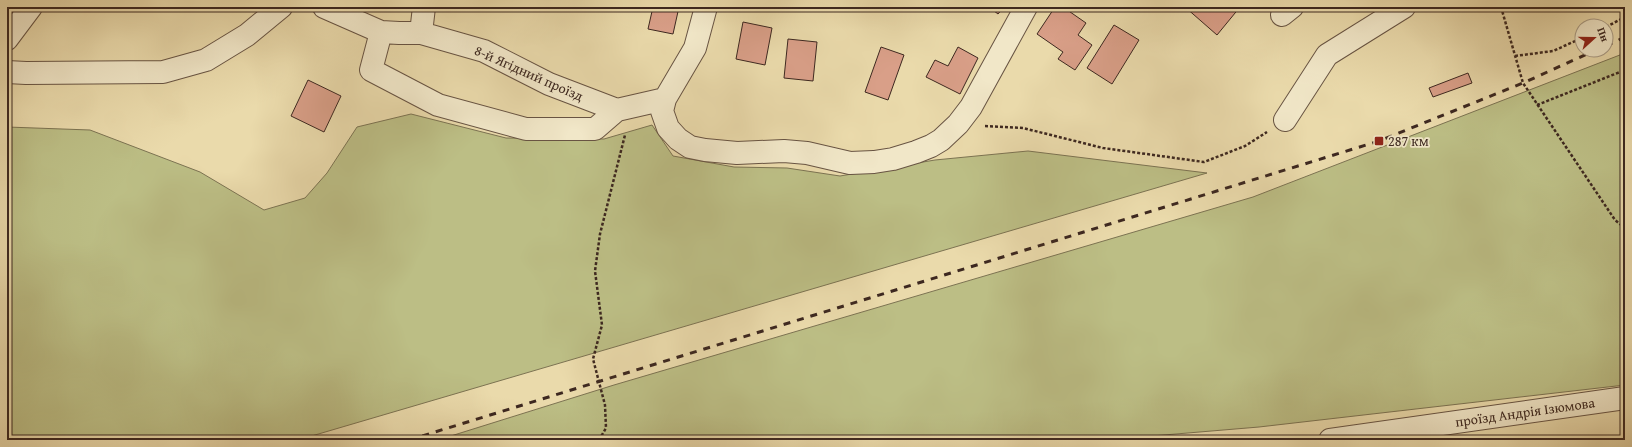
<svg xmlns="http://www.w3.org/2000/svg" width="1632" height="447" font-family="'Gentium Book Plus',serif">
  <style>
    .green { fill: #bcbe85; stroke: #7c7352 }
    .building { fill: #d99f88; stroke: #3d2820 }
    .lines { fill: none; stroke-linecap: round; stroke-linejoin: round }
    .minor-casing { stroke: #685443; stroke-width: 24 }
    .path { stroke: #3d2820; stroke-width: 2.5; stroke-dasharray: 3 2; stroke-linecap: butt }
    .minor { stroke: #f1e7c8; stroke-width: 22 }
    .rail { stroke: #3d2820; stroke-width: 3; stroke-dasharray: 7 7; stroke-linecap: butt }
    .poi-dot { fill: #8f2418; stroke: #f1e7c8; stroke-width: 1.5 }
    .labels { text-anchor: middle; stroke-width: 3.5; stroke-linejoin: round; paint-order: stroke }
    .street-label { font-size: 14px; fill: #3d2820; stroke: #f1e7c8 }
    .poi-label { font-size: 14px; fill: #3d2820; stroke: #f1e7c8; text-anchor: start }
  </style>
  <rect width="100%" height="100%" fill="#eadaab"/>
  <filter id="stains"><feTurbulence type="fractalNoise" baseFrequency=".005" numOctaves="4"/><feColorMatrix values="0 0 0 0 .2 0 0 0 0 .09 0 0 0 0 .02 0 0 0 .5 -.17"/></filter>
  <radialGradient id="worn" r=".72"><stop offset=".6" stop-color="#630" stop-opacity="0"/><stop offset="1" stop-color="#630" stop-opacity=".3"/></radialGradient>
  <path class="green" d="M1625,53v332l-366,42 -107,9 -31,4h-683l176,-55 639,-188z
    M411,114l95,24 98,1 48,-14 21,31 61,11 53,1 53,8 95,-16 93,-9 179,22 -909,267h-291v-313l83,3 110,42 64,38 41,-12 22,-25 30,-46z"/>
  <path class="building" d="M653,7h26l-6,27 -25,-5z
    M989,7h15l-6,7z
    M1055,7h8l23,16 -8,12 14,10 -17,25 -17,-11 5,-7 -26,-18z
    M1185,7h55l-23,28z
    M743,22l29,6 -7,37 -29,-6z
    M1114,25l25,15 -27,44 -25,-16z
    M788,39l29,3 -4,39 -29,-3z
    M881,47l23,8 -16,45 -23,-8z
    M958,47l20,11 -18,36 -34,-17 9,-17 13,6z
    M1468,73l4,10 -39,14 -4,-9z
    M308,80l33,16 -17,36 -33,-16z"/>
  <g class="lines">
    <defs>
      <path id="minor" d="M324,7l57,25 18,1h22l63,18 65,33 68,26 48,-11
        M706,7l-11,41 -30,51 -3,12 6,17 10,11 12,8 15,3 32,3 47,-2 23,2 43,10 24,-1 19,-3 23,-7 15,-6 10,-6 17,-16 13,-17 55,-100
        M1282,15l10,-8
        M381,32l-10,38 67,35 88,24h69l22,-19
        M421,33l3,-26
        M7,39l24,-32
        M7,72l19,1 137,-1 43,-12 41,-25 34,-28
        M1285,120l42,-65 77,-48
        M1330,440l295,-42"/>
    </defs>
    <use href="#minor" class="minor-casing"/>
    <path class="path" d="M1501,7l22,76 92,137 10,8
      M1606,27l19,-10
      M1515,56l38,-5 29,-13
      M1537,105l88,-35
      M985,126l38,2 80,20 101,14 41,-16 22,-14
      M599,440l7,-12 -1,-23 -12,-46 9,-34 -7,-54 5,-37 25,-99"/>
    <use href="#minor" class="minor"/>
    <path class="rail" d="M1606,46l19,-9
      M409,440l970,-299 144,-58 73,-33"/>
  </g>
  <rect class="poi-dot" x="1374" y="136" width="10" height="10" rx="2"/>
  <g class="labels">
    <g class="street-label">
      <text transform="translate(529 73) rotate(24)" y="5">8-й Ягідний проїзд</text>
      <text transform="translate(1525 412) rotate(-8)" y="5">проїзд Андрія Ізюмова</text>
    </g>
    <g class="poi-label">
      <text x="1388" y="146">287 км</text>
    </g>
  </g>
  <rect width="1632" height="447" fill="none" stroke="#eadaab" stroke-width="24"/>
  <rect x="8" y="8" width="1616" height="431" fill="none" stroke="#3d2820" stroke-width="2"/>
  <rect x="12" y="12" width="1608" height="423" fill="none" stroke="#3d2820"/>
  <g transform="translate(1594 38) rotate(69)"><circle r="19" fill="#f1e7c8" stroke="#a99b85"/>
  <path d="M0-3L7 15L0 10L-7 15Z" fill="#8f2418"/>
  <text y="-6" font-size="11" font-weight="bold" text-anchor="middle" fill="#3d2820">Пн</text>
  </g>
  <rect width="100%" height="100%" filter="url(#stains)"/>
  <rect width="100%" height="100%" fill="url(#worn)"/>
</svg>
